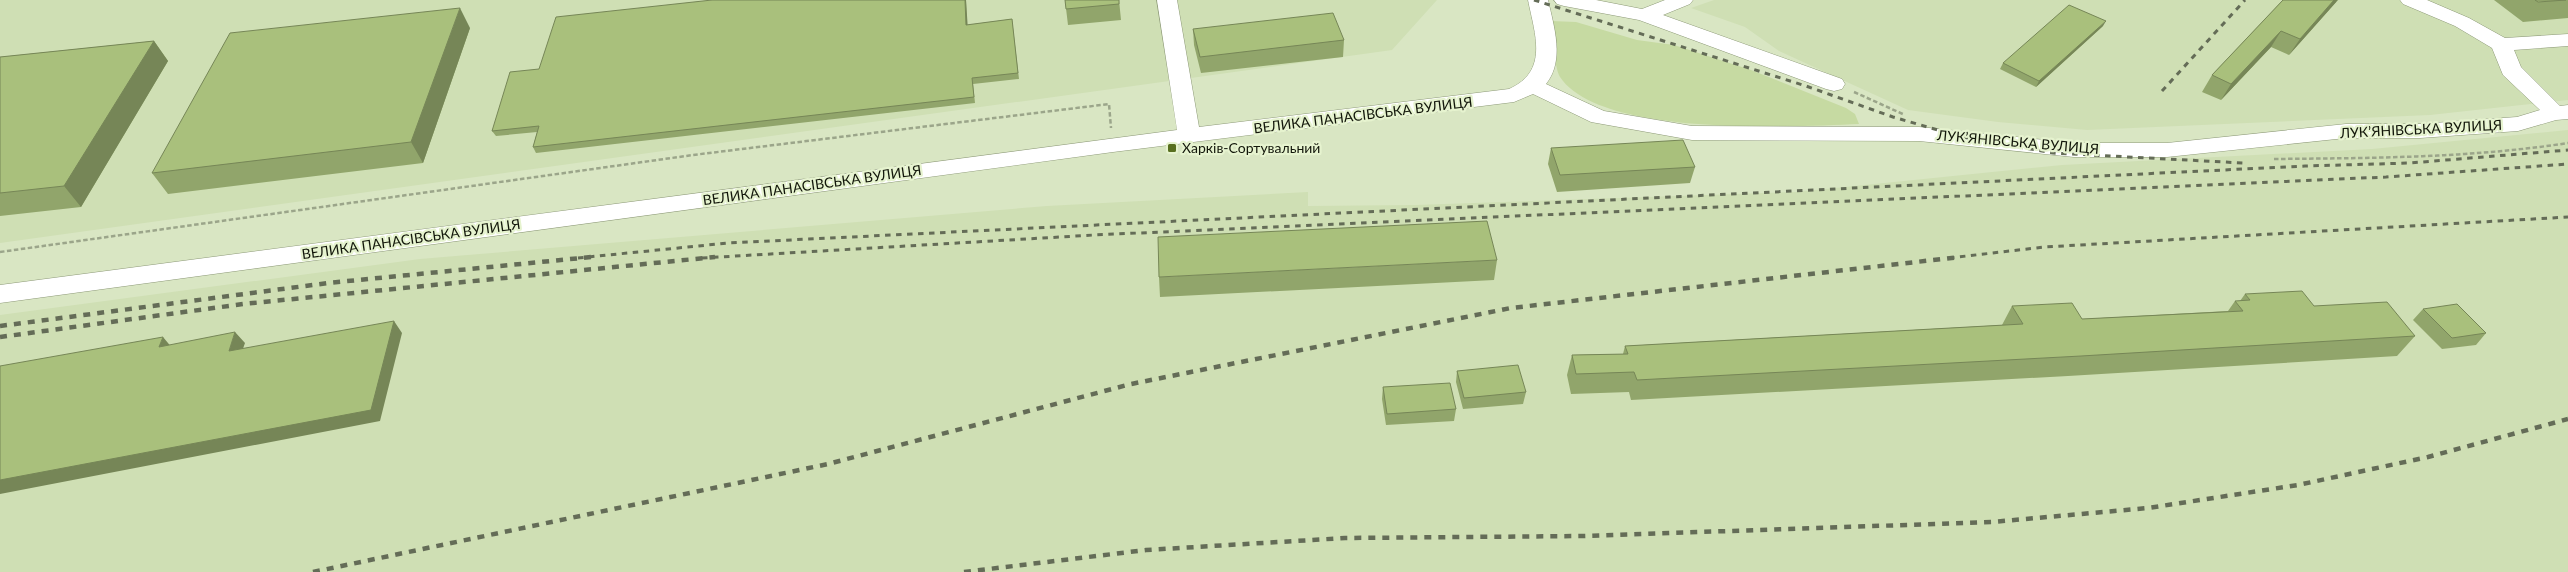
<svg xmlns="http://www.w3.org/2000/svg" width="2568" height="572" font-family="Lato,sans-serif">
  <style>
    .built { fill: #cfdfb4 }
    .green { fill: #c6daa2 }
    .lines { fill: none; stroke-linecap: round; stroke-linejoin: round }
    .minor-casing { stroke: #8d9978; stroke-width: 1 }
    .path { stroke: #9ba58a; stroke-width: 2.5; stroke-dasharray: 4.5 2.5; stroke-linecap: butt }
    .minor { fill: #fff; fill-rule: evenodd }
    .rail-far1 { stroke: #646c57; stroke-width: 3; stroke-dasharray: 5.5 5.5; stroke-linecap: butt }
    .rail { stroke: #646c57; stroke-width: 4.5; stroke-dasharray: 7 7; stroke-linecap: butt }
    .wall { fill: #91a56b }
    .shaded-wall { fill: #768657 }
    .building { fill: #a9c07c; stroke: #768657 }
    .poi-dot { fill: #586f1f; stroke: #e6f3cf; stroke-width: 2 }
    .labels { text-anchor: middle; stroke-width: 4.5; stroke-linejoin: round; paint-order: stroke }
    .street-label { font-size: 14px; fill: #12160a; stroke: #e6f3cf }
    .poi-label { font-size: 14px; fill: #12160a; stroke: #e6f3cf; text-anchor: start }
  </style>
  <rect width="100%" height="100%" fill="#d9e6c3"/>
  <path class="built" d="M0,0h1437l-45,50 -1392,193z
    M1714,0h854v100l-138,15 -343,15 -89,-8 -90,-12 -129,-59 -34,-24 -54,-19z
    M2568,130v442h-2568v-257l420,-56 627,-53 261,-14v14l107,-1 381,-13 266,-27 310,-16z"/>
  <path class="green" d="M1551,21l25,1 61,18 37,5 77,25 95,38 9,6 4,10c-67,3 -259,13 -299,-47 -6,-10 -7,-43 -9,-56z"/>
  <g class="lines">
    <defs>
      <path id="minor" d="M1157,0h20l22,127 310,-38c40,-18 26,-54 19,-89h20c6,27 17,60 -2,84l58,27 88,15 227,1 155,16h93l179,-19h74l97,-7 23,-7 -37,-35 -11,-27 -37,-22 -52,-22 -3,-4h27l42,18 36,20 63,-4v12l-54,4 7,17 39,39 8,-1v14l-12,1 -38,11 -98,7h-74l-179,19h-93l-155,-16 -227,-1 -101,-18 -58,-28 -19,8 -401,50 -1113,151v-18l1177,-155z
        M1554,0h42l46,9 23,-9h28l-3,4 -27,11 179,64 3,5 -3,5 -8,2 -8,-2 -187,-69 -75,-14 -7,-2z"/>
    </defs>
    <use href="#minor" class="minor-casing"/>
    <path class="path" d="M1854,92l51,23
      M2274,159c99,-1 196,-1 294,-16
      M0,252l693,-97 416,-51 2,24"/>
    <use href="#minor" class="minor"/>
    <path class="rail-far1" d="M1534,0l272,86 87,31 69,20 91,16 190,10
      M2162,91l83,-91
      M578,258l150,-15 1577,-77 105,-3 158,-13
      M702,258l392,-23 1292,-58 182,-13
      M1949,258l96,-11 523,-30"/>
    <path class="rail" d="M0,326l328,-43 263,-26
      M0,337l243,-33 472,-47
      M313,572l515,-108 303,-80 380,-76 449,-51
      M964,572l182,-22 199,-12 238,-2 409,-14 156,-14 150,-23 130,-28 140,-38"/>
  </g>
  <path class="wall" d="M712,0h254l1,25 45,-6 7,60 -46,5 2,19 -439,50 -3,-6 4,-15 -41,4 -4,-5 47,-62z
    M1065,0h54l2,20 -53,5z
    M2283,0l53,2 -47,53 -18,-8 -50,53 -19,-8 10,-17z
    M2494,0h74v18l-45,4z
    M2103,26l-67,61 -36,-18 3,-6z
    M470,28l-47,135 -255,31 -16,-21z
    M1193,29l151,11 -1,17 -142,16 -7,-28z
    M154,41l14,20 -87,146 -81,9v-159z
    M1551,148l144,19 -5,16 -133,9 -9,-28z
    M1497,260l-3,20 -334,17 -1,-20z
    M2245,294l69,12 101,30 -18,20 -329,20 -437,24 -2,-8 -58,2 -4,-19 5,-20 51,-1 2,-8 377,-21 10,-19 70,13 146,-8 7,-10h5z
    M2423,309l63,24 -10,12 -34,4 -29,-29z
    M1457,371l69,21 -3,12 -60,5 -7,-27z
    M1383,387l73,22 -2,12 -68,4 -4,-26z"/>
  <path class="shaded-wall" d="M965,0h1l2,31 -2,-6z
    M2334,0h4l-49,55 11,-16z
    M460,8l10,20 -47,135 -12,-21z
    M2106,21l-3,5 -67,61 3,-6z
    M2281,31l-10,16 -50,53 10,-16z
    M154,41l14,20 -87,146 -17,-21z
    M394,321l8,12 -22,88 -380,73v-14z
    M235,332l10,11 -7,20 -9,-12z
    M163,337l10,12 -14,-2z"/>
  <path class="building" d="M712,0h253l1,25 46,-6 6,54 -46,5 2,19 -441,50 6,-21 -47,5 18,-59 29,-3 17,-52z
    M1065,0h54v4l-53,5z
    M2283,0h51l-34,39 -19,-8 -50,53 -19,-9z
    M2535,0h31l-28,2z
    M2069,5l37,16 -67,60 -36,-18z
    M460,8l-49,134 -259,31 78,-140z
    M1333,13l11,27 -144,17 -7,-28z
    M154,41l-90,145 -64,7v-136z
    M1683,140l12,27 -135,8 -9,-27z
    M1487,221l10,39 -338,17 -1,-40z
    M2302,291l12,15 73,-4 28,34 -334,20 -444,24 -3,-8 -58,2 -4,-19 56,-1 -3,-8 398,-22 -11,-18 60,-3 10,16 161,-8 -8,-10 15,-1 -5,-6z
    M2457,304l29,29 -34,5 -29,-29z
    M394,321l-23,89 -371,70v-114l163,-29 -4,10 76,-15 -6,19z
    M1518,365l8,27 -62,6 -7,-27z
    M1450,383l6,26 -69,5 -4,-27z"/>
  <rect class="poi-dot" x="1167" y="143" width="10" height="10" rx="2.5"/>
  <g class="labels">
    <g class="street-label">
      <text transform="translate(1363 115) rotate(-7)" y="5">ВЕЛИКА ПАНАСІВСЬКА ВУЛИЦЯ</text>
      <text transform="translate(2421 129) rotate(-3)" y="5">ЛУК’ЯНІВСЬКА ВУЛИЦЯ</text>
      <text transform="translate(2018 142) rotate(5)" y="5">ЛУК’ЯНІВСЬКА ВУЛИЦЯ</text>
      <text transform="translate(812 185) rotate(-8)" y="5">ВЕЛИКА ПАНАСІВСЬКА ВУЛИЦЯ</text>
      <text transform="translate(411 239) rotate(-8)" y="5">ВЕЛИКА ПАНАСІВСЬКА ВУЛИЦЯ</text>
    </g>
    <g class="poi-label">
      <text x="1182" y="153">Харків-Сортувальний</text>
    </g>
  </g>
</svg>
